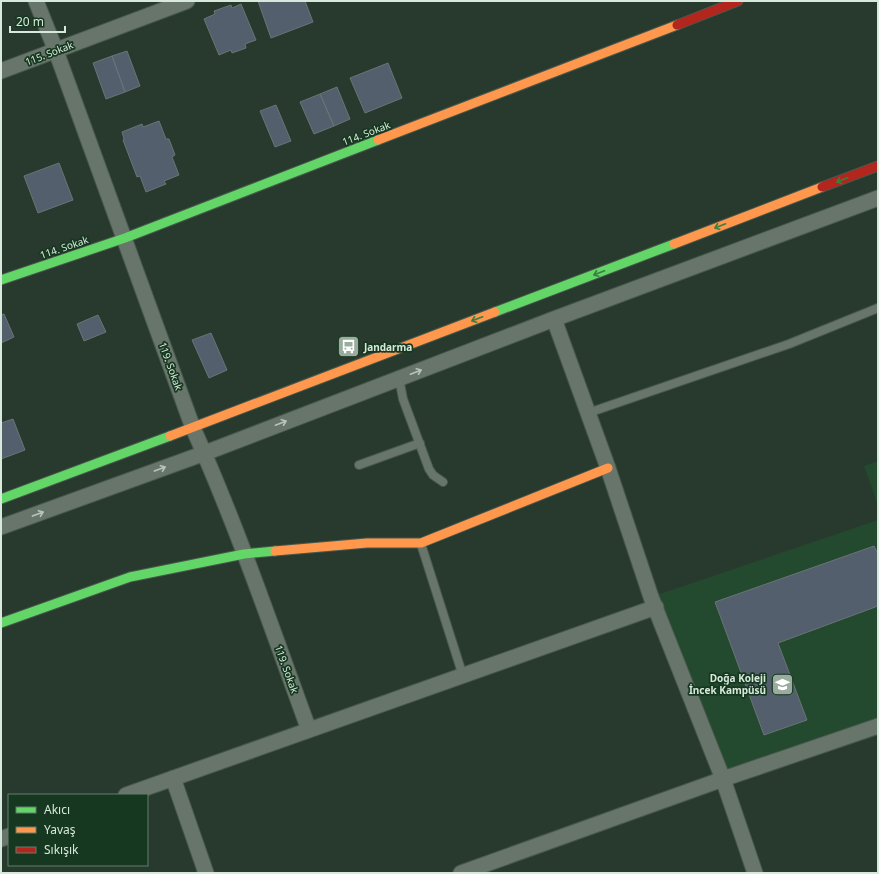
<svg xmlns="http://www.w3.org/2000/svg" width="879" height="874" font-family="'Noto Sans',sans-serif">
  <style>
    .built { fill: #23492e }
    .building { fill: #535f6c; stroke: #697476 }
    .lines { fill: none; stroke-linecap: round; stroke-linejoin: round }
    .lane-casing { stroke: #48584d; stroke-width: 10 }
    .street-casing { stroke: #48584d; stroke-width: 17 }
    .fast-casing { stroke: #48584d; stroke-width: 11 }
    .slow-casing { stroke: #48584d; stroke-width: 11 }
    .jam-casing { stroke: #48584d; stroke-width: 11 }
    .lane { stroke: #68756b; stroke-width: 8 }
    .street { stroke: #68756b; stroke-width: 15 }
    .fast { stroke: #63d668; stroke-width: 9 }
    .slow { stroke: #ff974d; stroke-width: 9 }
    .jam { stroke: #b3261e; stroke-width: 9 }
    .oneway { stroke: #397f40 }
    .oneway2 { stroke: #b5c6b9 }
    .labels { text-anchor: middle; stroke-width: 3.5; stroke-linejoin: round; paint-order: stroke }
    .street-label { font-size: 10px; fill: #d6e9da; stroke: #163720 }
    .poi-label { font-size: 10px; font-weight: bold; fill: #d6e9da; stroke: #163720; text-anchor: start }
  </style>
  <rect width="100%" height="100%" fill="#283a2e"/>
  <path class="built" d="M878,461v44l-14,-39z
    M878,520v206l-155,53 -72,-182z"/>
  <path class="building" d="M258,1h47l8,21 -42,16z
    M241,4l15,36 -11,4 1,4 -14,5 -1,-3 -12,5 -15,-36 11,-5 -1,-3 17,-6 1,3z
    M127,51l13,35 -15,6 -13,-36z
    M112,56l13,36 -19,7 -13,-36z
    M388,63l14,35 -37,15 -15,-35z
    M337,87l13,32 -16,7 -14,-32z
    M320,94l14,32 -20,8 -14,-32z
    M276,105l15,36 -16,6 -15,-36z
    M159,121l7,18h3l6,16 -3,2 7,18 -15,6 2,3 -20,8 -6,-16 -3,1 -14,-37 1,-1 -2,-7 20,-8 1,3z
    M59,163l14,37 -35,13 -14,-37z
    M4,314l10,23 -13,6v-28z
    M98,315l8,17 -22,9 -7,-17z
    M211,333l16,37 -18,8 -17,-38z
    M13,419l12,31 -24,9v-36z
    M874,546l4,8v52l-100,37 29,77 -43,15 -49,-133z"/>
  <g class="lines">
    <defs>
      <path id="lane" d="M399,378l4,21 26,70 4,6 10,7
        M588,413l201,-69 89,-36
        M359,465l61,-22
        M421,544l42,132"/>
      <path id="street" d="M36,1l20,50 137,377c44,98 79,201 116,302
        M1,71l186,-70
        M554,319l54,149 43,129 72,182 32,94
        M1,527l204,-74 349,-134 324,-121
        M173,778l33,95
        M126,795l530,-188
        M1,839l8,-3
        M461,873l262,-94 155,-53"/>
      <path id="fast" d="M1,280l124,-42 253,-98
        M495,312l179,-68
        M1,499l169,-63
        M1,623l129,-46 114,-23 31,-3"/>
      <path id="slow" d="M378,140l299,-115
        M674,244l148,-57
        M170,436l325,-124
        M275,551l92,-8h54l187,-75"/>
      <path id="jam" d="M677,25l61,-24
        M822,187l56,-21"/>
    </defs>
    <use href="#lane" class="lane-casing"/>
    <use href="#street" class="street-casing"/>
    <use href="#fast" class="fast-casing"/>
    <use href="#slow" class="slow-casing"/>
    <use href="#jam" class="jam-casing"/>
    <use href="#lane" class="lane"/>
    <use href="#street" class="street"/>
    <use href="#fast" class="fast"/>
    <use href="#slow" class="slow"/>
    <use href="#jam" class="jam"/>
  </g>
  <defs><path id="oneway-shaft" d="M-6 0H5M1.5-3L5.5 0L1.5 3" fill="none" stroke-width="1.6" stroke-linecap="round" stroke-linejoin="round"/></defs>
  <g class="oneway">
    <use href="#oneway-shaft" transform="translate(842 180) rotate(159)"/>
    <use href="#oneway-shaft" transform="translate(720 226) rotate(159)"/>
    <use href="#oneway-shaft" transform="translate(599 273) rotate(159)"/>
    <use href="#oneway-shaft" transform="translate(477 319) rotate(159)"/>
  </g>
  <g class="oneway2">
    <use href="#oneway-shaft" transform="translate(416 372) rotate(-21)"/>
    <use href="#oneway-shaft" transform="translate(281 423) rotate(-21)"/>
    <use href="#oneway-shaft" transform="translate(160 469) rotate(-20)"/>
    <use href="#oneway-shaft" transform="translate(38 514) rotate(-20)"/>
  </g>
  <defs>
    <symbol id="bus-square" viewBox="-11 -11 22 22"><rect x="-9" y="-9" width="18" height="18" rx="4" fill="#99ac9e" stroke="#163720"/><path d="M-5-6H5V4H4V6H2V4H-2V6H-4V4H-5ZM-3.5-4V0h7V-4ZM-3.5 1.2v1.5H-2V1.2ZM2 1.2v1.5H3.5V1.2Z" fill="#fff"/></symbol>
    <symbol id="school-square" viewBox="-11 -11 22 22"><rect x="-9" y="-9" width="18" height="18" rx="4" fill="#99ac9e" stroke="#163720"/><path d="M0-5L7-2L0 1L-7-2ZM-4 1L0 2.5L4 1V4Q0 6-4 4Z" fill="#fff"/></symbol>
  </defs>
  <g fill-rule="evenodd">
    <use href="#bus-square" x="336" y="334" width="25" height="25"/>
    <use href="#school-square" x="770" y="672" width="25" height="25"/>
  </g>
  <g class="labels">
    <g class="street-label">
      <text transform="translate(49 53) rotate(-21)" y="4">115. Sokak</text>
      <text transform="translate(366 133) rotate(-21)" y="4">114. Sokak</text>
      <text transform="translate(64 247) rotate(-19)" y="4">114. Sokak</text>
      <text transform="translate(171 366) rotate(70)" y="4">119. Sokak</text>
      <text transform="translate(287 669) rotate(70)" y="4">119. Sokak</text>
    </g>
    <g class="poi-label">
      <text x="364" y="351">Jandarma</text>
      <text x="766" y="682" text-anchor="end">Doğa Koleji<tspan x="766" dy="12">İncek Kampüsü</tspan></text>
    </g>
  </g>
  <rect width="879" height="874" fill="none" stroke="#d6e9da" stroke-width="4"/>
  <rect x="8" y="794" width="140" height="72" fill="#163720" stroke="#637e6a"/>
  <rect x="16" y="807" width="20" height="6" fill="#63d668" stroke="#637e6a"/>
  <text x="44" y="814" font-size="12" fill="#d6e9da">Akıcı</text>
  <rect x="16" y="827" width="20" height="6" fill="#ff974d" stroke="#637e6a"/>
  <text x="44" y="834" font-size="12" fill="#d6e9da">Yavaş</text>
  <rect x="16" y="847" width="20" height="6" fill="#b3261e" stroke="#637e6a"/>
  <text x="44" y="854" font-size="12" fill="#d6e9da">Sıkışık</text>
  <path d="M10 26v6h55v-6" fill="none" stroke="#d6e9da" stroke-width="2"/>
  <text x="16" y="26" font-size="12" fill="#d6e9da" stroke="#163720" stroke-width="3" paint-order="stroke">20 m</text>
</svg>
